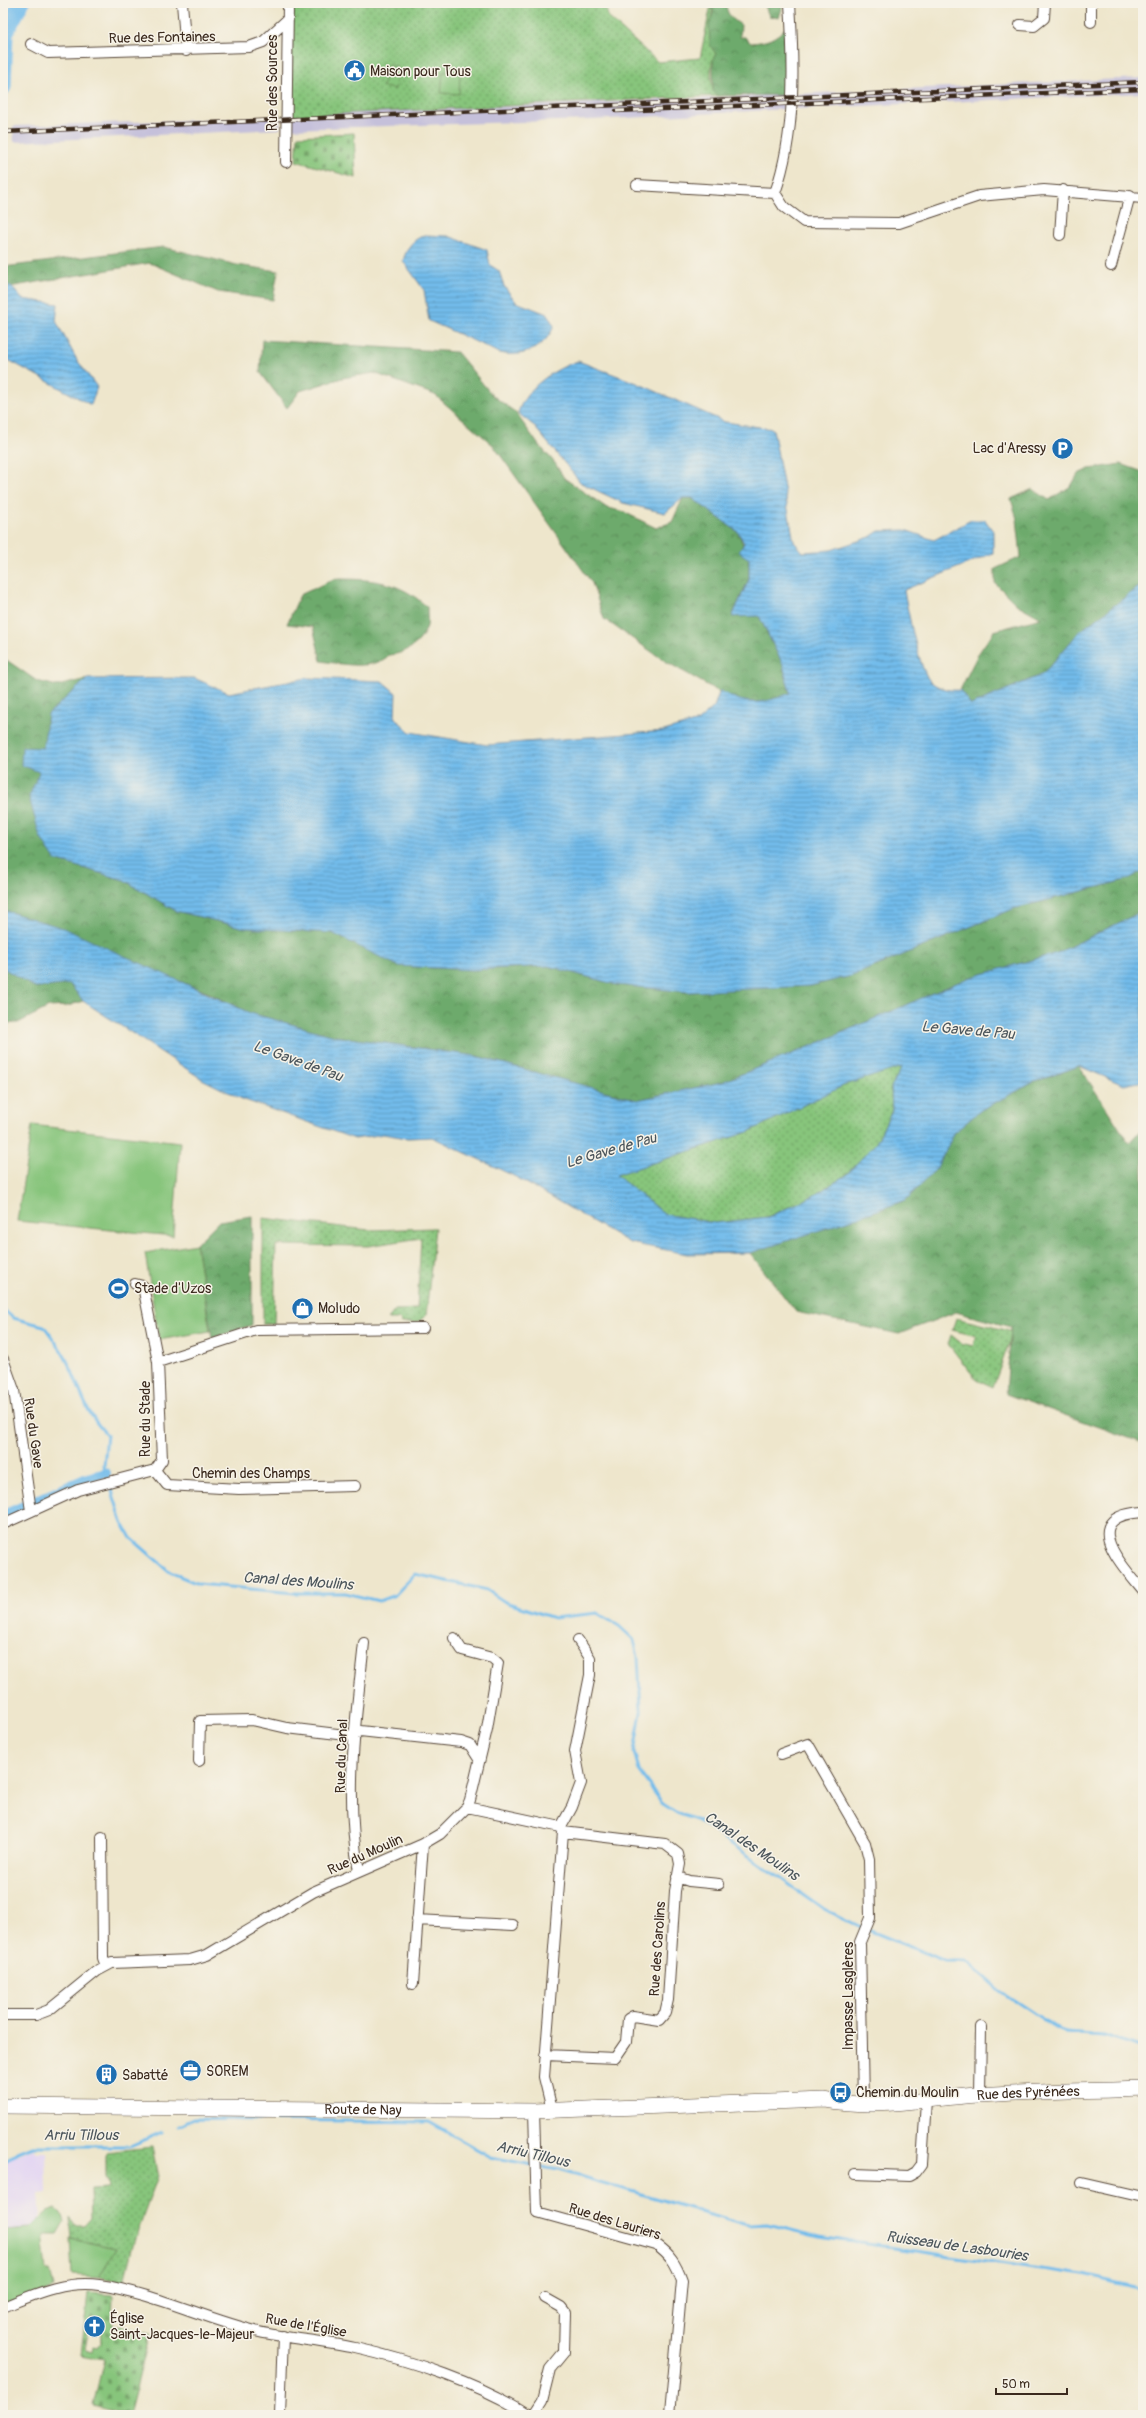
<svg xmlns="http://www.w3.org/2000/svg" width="1146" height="2418" font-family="Pangolin,sans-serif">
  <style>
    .built { fill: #e2d4f3 }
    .railway { fill: #c5c0da }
    .grass { fill: url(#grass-dots); stroke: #61784d }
    .forest { fill: url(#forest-crowns); stroke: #546a45 }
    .cemetery { fill: url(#cemetery-stones); stroke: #61784d; fill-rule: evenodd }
    .park { fill: #87c57c; stroke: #61784d }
    .water { fill: url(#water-rules); stroke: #567384; fill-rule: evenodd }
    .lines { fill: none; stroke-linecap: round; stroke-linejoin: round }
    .stream { stroke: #72bceb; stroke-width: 3 }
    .canal { stroke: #72bceb; stroke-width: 10 }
    .river { stroke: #72bceb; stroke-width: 17 }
    .minor-casing { stroke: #564638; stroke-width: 12 }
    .secondary-casing { stroke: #564638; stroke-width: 16 }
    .minor { stroke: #fff; stroke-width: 10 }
    .secondary { stroke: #fff; stroke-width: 15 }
    .rail-casing { stroke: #3b2a1e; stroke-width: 4.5 }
    .rail { stroke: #f7f3e8; stroke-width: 3; stroke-dasharray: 9; stroke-linecap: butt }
    .labels { text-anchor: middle; stroke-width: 3; stroke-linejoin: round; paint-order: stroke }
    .street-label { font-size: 14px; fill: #3b2a1e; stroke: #f7f3e8 }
    .poi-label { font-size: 14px; fill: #3b2a1e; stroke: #f7f3e8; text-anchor: start }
    .water-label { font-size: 15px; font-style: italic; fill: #4c565c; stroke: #f7f3e8 }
  </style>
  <defs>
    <pattern id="grass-dots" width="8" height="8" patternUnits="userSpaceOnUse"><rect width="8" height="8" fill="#87c57c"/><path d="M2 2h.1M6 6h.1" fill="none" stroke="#70a065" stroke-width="1.8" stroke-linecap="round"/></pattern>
    <pattern id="forest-crowns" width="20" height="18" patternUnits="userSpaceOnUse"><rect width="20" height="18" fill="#6daa6c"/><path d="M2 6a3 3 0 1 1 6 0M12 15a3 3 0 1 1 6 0" fill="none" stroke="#5b8b58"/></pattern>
    <pattern id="cemetery-stones" width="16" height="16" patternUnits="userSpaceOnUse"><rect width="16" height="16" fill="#87c57c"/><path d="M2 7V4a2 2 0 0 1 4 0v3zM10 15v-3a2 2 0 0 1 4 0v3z" fill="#70a065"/></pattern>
    <pattern id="water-rules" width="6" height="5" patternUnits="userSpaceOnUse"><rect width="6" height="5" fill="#72bceb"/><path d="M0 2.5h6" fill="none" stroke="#5f99be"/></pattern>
  </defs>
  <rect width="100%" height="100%" fill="#f7f3e8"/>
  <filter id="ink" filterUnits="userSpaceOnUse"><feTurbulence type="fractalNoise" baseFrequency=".025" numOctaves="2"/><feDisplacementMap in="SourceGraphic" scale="8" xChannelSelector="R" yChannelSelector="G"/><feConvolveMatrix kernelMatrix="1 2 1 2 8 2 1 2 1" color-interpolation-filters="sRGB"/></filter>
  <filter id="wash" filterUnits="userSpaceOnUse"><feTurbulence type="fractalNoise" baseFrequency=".012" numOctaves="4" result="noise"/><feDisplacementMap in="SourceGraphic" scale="16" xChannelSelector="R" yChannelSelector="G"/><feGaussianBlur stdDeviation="0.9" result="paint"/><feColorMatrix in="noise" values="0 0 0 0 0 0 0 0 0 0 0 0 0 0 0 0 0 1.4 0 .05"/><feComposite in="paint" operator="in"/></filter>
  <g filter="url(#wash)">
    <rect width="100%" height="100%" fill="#eee6cc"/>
    <path class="built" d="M34,2148l1,4h11l1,41 -9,1 2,25 -9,9 -28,2v-64l12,-10z"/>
    <path class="railway" d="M1143,78v15l-347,16v-15z
      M786,95l1,14 -195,11 -302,9v-13z
      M280,117v12l-266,13 -1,-16z"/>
    <path class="grass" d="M291,3h291l1,2 22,-2 3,14 50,45 42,-4 10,-49 2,-2c1,12 -3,22 -2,36 1,3 5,7 6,11 -7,10 -7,33 2,42l-428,20z
      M903,1066l-12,21 1,23 -16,33 -31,33 -32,20 -46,21 -52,6 -51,-9 -48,-39 132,-43 97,-47z
      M263,1218l106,12 66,-2 -9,88 -10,7h-14l-3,-4h-11l7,-9 22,-1 4,-71 -53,8 -92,-1 -2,79h-11z
      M956,1318l57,14 -20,55 -17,-8 -28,-35 3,-9 10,8 12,3 3,-10 -24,-6z
      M152,2147l6,29 -24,65 -10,41 -25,-5 17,-29 -44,-9 -2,-21 7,8h7l7,-8 -1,-29 19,-1 -1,-7 -2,-1v-28z"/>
    <path class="forest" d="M713,3h13c0,11 6,16 15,22l-1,12h5l6,6c15,-1 25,-4 35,-16l3,3 -3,65 -68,1 -5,-5v-32l3,-5 -6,-9 -1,-21 4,-10z
      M764,3l19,2 -4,13 -10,-2z
      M164,247l73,18 41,6 -5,29 -55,-8 -68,-29 -147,25v-21z
      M262,340l195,12 35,43 23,17 23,32 17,19 9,15 43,30 15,3 34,17 16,-6 11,-24h9l46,34 11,27v20l-17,37h27l24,49 7,28 -21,9 -34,-1 -70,-40 -61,-42 -12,-36 -99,-138 -58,-50 -61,-22 -32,5 -42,13 -13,17 -27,-36z
      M1121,464l22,8v112l-63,47 -37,43 -72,31 -11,-15 18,-36 16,-23 47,-13 -25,-14 -21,-21v-14l26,-12 -4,-38 -6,-20 22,-10 16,11 22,-14 7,-12 11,-5z
      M334,579c37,0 65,1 93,28 0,6 1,14 0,19 -5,17 -21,28 -38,29 -15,16 -48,9 -68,6l-8,-34 -26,-3 13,-29z
      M5,659l32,22 20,5 30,-7 -39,35 -4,34 -22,-1 17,25 16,88 69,20 52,31 69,17 87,5 67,33 73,4 76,-4 69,19 72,7 121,-6 42,-10 161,-67 116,-30 14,-9v41l-86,42 -89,25 -164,71 -82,33 -85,18 -161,-44 -141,-20 -85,-23 -41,-20 -206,-83v-250z
      M3,968l33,20 34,-4 13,17 -15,5 -19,1 -31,16 -15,1z
      M1079,1066l50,77 14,-16v316l-137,-49 5,-67 -55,-15 -57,22 -103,-22 -46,-59 92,-30 64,-23 30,-31 19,-37 26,-22 53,-28z
      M252,1216v109l-40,13 -16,-94 23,-23z"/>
    <path class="cemetery" d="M354,133l2,45 -60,-17 2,-25z
      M88,2293l25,2 -1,29 38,10 -21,81 -36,-9 11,-47 -23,-4zM91,2317l9,1 1,25 -3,4 -4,-1 -1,5 -8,-2z"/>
    <path class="park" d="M386,65l12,2 -3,22 -12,-2z
      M443,72l17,1 -1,21 -18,-1z
      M32,1125l148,17 -7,94 -156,-15z
      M196,1244l14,87 -51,9 -14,-87z
      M56,2209l5,4 3,9 -7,12h-13l-1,8 3,28h4l4,18 -51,22v-80l27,-2 17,-16z
      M70,2239l46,9 -17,29 -27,-2z"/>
    <path class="water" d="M425,235l23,1 39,14 3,15 9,6 5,15 12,16 31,12 7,12c-8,20 -28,31 -49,28 -6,0 -14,-5 -20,-8 -18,-8 -37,-17 -56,-25l-5,-31 -21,-29c4,-14 9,-21 22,-26z
      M10,285l12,14 36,5 -2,17 21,39 20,27 -6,18 -88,-48v-69z
      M578,361l59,22 88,39 48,7 21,113 9,10 28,-2 39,-13 9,-6 26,-1 29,10 37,-20h14l8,11v22l-89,37c3,17 16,84 27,92 9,7 19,9 29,8l11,15 72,-31 37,-43 63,-47v286l-14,9 -116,30 -161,67 -42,10 -121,6 -72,-7 -69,-19 -76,4 -74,-4 -66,-33 -87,-5 -69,-17 -52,-31 -69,-20 -15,-23 -11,-40 10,-25 -18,-7 1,-18 21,1 5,-34 39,-35 107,-1 35,15 78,-15 75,3 14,12 -1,25 15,14 77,13 177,-14 34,-10 16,-14 6,-17c25,17 43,14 70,3l-7,-28 -24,-49 -27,1 17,-38v-20l-10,-7 5,-9 -6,-11 -46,-34h-9l-18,15 -42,-10 -42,-20 -48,-58 -15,-12c7,-25 36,-44 60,-52z
      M3,910l60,18 187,85 85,23 141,20 161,44 85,-18 82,-33 164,-71 89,-25 86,-42v170l-19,4 -45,-19 -45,16 -53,28 -26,22 -19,37 -30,31 -64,23 -92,30 -63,1 -57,-11 -114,-66 -84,-40 -25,1 -24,-4 -28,5 -113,-40 -40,-20 -119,-78 -13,-17 -34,4 -33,-20zM902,1067l-11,20 1,23 -16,33 -31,33 -32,20 -45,21 -53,6 -51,-9 -48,-39 132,-43 97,-47z"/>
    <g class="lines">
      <path class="stream" d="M3,1309l10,9 31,8c7,10 15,20 21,31 16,29 16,51 42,78l-3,31 18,56 9,16 39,34 28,12 97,9h50l34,8 16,-6 20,-21 72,16 18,12 49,16 43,-5 22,13 15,14 4,17 3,55 -7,40 6,21 23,31 14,9 22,8 125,88 39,19 82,33h21l34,30 53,35 13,6 38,3 39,13
        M178,2126l16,-7 235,3 62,35 67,13 190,55 19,-1 52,13 264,38 60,14
        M3,2164l15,-12 15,-6h97l32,-14"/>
      <path class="canal" d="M3,1515l84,-37 19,-5"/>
      <path class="river" d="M3,87l2,-54 16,-30"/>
    </g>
  </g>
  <g filter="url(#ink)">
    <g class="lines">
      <defs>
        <path id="minor" d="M182,3l4,48
          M790,3c4,63 6,130 -15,190l9,14 20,15 95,1 80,-27 65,-6 99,8
          M1091,22v-19
          M1020,25l14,1 10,-8 1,-15
          M31,44l17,9 201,-6 14,-5 24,-22
          M286,162l2,-159
          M637,185l138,8
          M1060,235l3,-45
          M1111,266l19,-71
          M3,1359l11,31 17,121
          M158,1362l98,-32 167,-2
          M155,1470l12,15 72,4 116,-3
          M1143,1512c-67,4 -22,52 0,79
          M3,1524l75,-34 77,-20 7,-10 -4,-98 -15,-76 -8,-2
          M454,1638l8,12 30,8 6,5 -11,66 -17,71 -3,7
          M781,1754l27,-10 57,99 4,16 1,59 -10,24 3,161
          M199,1761l1,-40 52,-1 35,8 67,8 6,-5 101,11 9,3 9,14
          M102,1837l1,121 3,8
          M359,1871c-15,-75 -3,-153 5,-228
          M677,1877l12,4 30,3
          M417,1920l96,5
          M413,1984l10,-140
          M3,2015h33l13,-5 48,-39 15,-8 78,-3 17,-5 106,-63 110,-48 17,-10 27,-27 94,20 11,-20 9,-24 -6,-32 15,-76v-17l-12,-18
          M545,2055l70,3 11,-16 2,-23 5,-3 26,4 6,-7 3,-13 7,-109 5,-27 -2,-10 -13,-10 -102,-12
          M980,2095l1,-68
          M552,2110l-8,-33 19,-245 -2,-5
          M534,2111l3,101 119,33c14,10 20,19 26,36l-12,134
          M855,2174l54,2 7,-4 6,-8 4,-63
          M1082,2183l61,14
          M3,2307c30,-12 62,-27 96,-22 55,8 106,34 160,47 32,7 64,9 96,16 55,12 127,36 174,67
          M280,2415l3,-79
          M533,2415l9,-14 8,-32 14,-17 1,-40 -4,-5 -16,-9"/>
        <g id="secondary">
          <path id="s1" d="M3,2106l531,5 291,-11c51,10 103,-2 154,-5 55,-4 109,-4 164,-6"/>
        </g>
      </defs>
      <use href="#minor" class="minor-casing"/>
      <use href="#secondary" class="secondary-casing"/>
      <use href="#minor" class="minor"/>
      <use href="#secondary" class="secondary"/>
      <defs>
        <path id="rail" d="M616,111l527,-22
          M3,132l1140,-50"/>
      </defs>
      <use href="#rail" class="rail-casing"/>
      <use href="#rail" class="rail"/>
    </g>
  </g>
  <defs>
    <symbol id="civic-disc" viewBox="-11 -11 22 22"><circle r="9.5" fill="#1f6fb2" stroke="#f7f3e8"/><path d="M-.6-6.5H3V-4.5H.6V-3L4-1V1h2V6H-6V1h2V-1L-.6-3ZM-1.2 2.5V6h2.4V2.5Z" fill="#fff"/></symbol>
    <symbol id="parking-disc" viewBox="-11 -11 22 22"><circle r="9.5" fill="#1f6fb2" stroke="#f7f3e8"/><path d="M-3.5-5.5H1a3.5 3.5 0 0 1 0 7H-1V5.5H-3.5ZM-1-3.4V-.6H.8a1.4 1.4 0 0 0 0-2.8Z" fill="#fff"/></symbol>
    <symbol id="stadium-disc" viewBox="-11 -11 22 22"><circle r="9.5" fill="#1f6fb2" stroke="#f7f3e8"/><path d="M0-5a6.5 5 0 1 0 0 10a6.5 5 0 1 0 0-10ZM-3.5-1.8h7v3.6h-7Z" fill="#fff"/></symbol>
    <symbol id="shop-disc" viewBox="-11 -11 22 22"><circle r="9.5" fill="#1f6fb2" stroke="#f7f3e8"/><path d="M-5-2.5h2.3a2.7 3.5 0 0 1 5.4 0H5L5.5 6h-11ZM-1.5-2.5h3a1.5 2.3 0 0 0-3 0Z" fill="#fff"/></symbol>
    <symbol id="office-disc" viewBox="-11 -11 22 22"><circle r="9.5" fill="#1f6fb2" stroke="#f7f3e8"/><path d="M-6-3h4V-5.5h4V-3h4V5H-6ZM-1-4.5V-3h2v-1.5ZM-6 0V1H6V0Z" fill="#fff"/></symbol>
    <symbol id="building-disc" viewBox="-11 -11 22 22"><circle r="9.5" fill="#1f6fb2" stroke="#f7f3e8"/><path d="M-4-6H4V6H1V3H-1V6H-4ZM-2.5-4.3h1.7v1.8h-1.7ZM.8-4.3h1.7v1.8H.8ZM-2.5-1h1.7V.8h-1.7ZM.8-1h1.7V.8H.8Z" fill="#fff"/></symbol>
    <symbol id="bus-disc" viewBox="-11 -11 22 22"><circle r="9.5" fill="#1f6fb2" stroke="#f7f3e8"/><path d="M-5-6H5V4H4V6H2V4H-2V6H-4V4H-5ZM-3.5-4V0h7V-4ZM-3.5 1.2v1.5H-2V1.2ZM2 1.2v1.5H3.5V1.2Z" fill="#fff"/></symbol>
    <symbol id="church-disc" viewBox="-11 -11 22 22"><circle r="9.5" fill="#1f6fb2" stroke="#f7f3e8"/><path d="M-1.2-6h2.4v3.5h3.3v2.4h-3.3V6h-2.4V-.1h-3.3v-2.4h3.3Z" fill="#fff"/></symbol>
  </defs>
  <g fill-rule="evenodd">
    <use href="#civic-disc" x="342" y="58" width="25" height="25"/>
    <use href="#parking-disc" x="1050" y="436" width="25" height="25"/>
    <use href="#stadium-disc" x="106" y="1276" width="25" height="25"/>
    <use href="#shop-disc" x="290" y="1296" width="25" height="25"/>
    <use href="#office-disc" x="178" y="2058" width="25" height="25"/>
    <use href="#building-disc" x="94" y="2062" width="25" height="25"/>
    <use href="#bus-disc" x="828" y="2080" width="25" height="25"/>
    <use href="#church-disc" x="82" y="2314" width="25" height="25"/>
  </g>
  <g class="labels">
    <g class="street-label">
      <text transform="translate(162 37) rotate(-1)" y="5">Rue des Fontaines</text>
      <text transform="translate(272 83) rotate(-90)" y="5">Rue des Sources</text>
      <text transform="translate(145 1419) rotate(-90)" y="5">Rue du Stade</text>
      <text transform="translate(34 1433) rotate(82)" y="5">Rue du Gave</text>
      <text x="251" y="1478">Chemin des Champs</text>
      <text transform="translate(341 1756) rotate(-88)" y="5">Rue du Canal</text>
      <text transform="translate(365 1854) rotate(-24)" y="5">Rue du Moulin</text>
      <text transform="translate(657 1949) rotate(-86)" y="5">Rue des Carolins</text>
      <text transform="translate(848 1996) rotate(-90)" y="5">Impasse Lasglères</text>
      <text dy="5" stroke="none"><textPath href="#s1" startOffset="1026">Rue des Pyrénées</textPath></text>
      <text dy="5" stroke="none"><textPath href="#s1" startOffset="360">Route de Nay</textPath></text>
      <text transform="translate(615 2221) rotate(17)" y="5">Rue des Lauriers</text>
      <text transform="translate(306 2325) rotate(10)" y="5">Rue de l'Église</text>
    </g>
    <g class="poi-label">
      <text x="370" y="76">Maison pour Tous</text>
      <text x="1046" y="453" text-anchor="end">Lac d'Aressy</text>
      <text x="134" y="1293">Stade d'Uzos</text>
      <text x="318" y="1313">Moludo</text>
      <text x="206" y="2076">SOREM</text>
      <text x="122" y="2080">Sabatté</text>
      <text x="856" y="2097">Chemin du Moulin</text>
      <text x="110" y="2323">Église<tspan x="110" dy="16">Saint-Jacques-le-Majeur</tspan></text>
    </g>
    <g class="water-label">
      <text transform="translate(968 1030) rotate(5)" y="5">Le Gave de Pau</text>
      <text transform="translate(298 1061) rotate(20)" y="5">Le Gave de Pau</text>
      <text transform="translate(611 1150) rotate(-16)" y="5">Le Gave de Pau</text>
      <text transform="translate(298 1581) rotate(4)" y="5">Canal des Moulins</text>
      <text transform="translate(752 1846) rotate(34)" y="5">Canal des Moulins</text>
      <text x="81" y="2140">Arriu Tillous</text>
      <text transform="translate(533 2154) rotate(13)" y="5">Arriu Tillous</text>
      <text transform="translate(957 2246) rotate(8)" y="5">Ruisseau de Lasbouries</text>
    </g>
  </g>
  <rect width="1146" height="2418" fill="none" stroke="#f7f3e8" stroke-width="16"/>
  <path d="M996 2388v6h71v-6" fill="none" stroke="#3b2a1e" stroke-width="2"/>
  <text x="1002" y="2388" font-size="12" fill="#3b2a1e" stroke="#f7f3e8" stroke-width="3" paint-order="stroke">50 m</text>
</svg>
